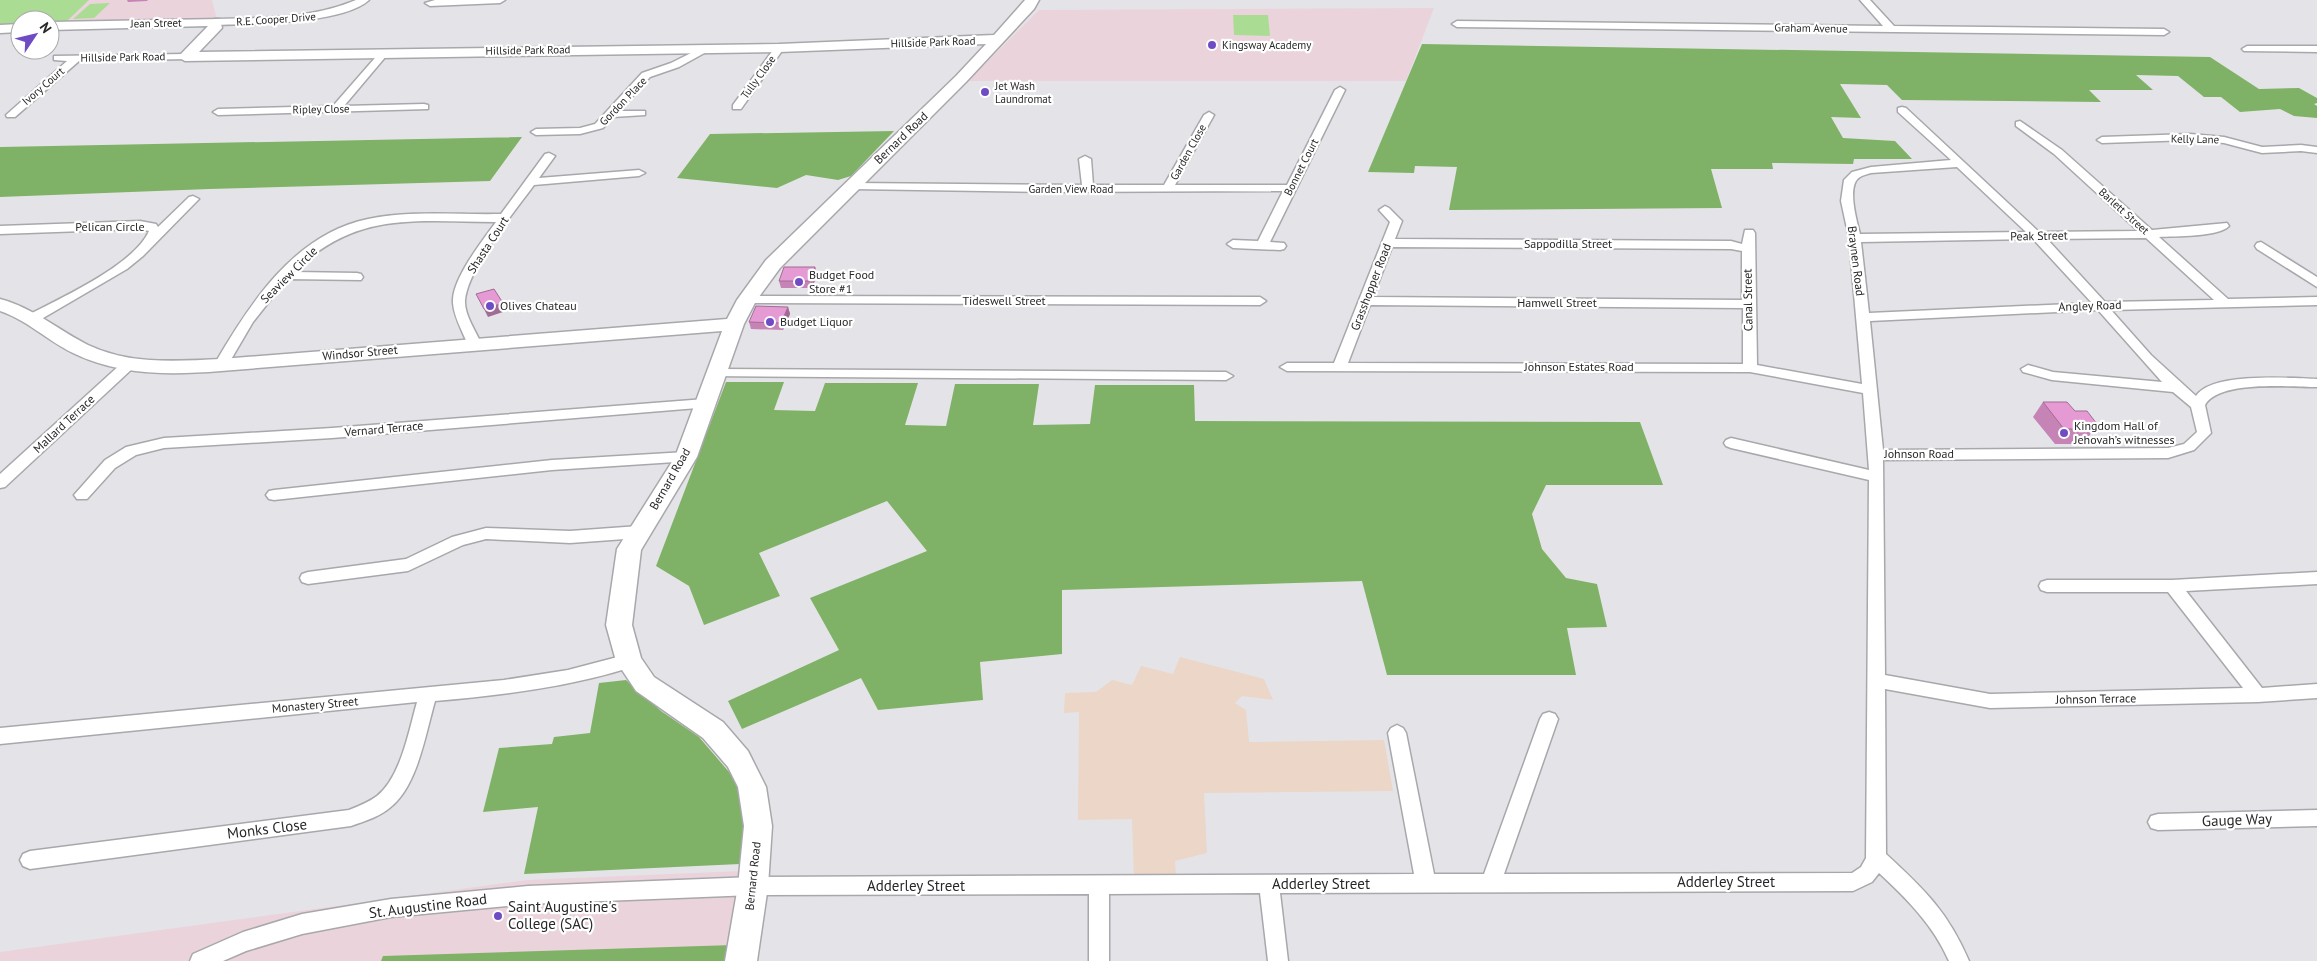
<svg xmlns="http://www.w3.org/2000/svg" width="2317" height="961" font-family="'PT Sans',sans-serif">
  <style>
    .industrial { fill: #ebd6c8 }
    .education { fill: #ebd3dc }
    .green { fill: #abdc94 }
    .forest { fill: #7fb266 }
    .lines { fill: none; stroke-linecap: round; stroke-linejoin: round }
    .street-casing { stroke: #a8a8ac; stroke-width: 3 }
    .secondary-casing { stroke: #a8a8ac; stroke-width: 3 }
    .street { fill: #fff; fill-rule: evenodd }
    .secondary { fill: #fff; fill-rule: evenodd }
    .wall { fill: #c684b6 }
    .shaded-wall { fill: #a16c94 }
    .building { fill: #e69ad4; stroke: #a16c94 }
    .poi-dot { fill: #6f4bc4; stroke: #fff; stroke-width: 2 }
    .labels { text-anchor: middle; stroke-width: 4.5; stroke-linejoin: round; paint-order: stroke }
    .far-street-label { font-size: 11px; fill: #282829; stroke: #fff }
    .far-poi-label { font-size: 11px; fill: #282829; stroke: #fff; text-anchor: start }
    .street-label { font-size: 12px; fill: #282829; stroke: #fff }
    .poi-label { font-size: 12px; fill: #282829; stroke: #fff; text-anchor: start }
    .near-street-label { font-size: 15px; fill: #282829; stroke: #fff }
    .near-poi-label { font-size: 15px; fill: #282829; stroke: #fff; text-anchor: start }
  </style>
  <rect width="100%" height="100%" fill="#e4e4e8"/>
  <path class="industrial" d="M1180,657l84,22 9,21 -31,-4 -7,7 11,7 3,32 135,-2 9,51 -189,2 3,60 -32,8 1,16 -42,1 -2,-59 -54,1 1,-108 -15,1 1,-20 31,-1 16,-12 20,5 9,-19 32,8z"/>
  <path class="education" d="M0,0h212l5,20 -167,4v-4h-30v6l-20,1z
    M1434,8l-28,73h-438l71,-71z
    M741,871l-17,90h-724v-9l527,-72z"/>
  <path class="green" d="M0,0h89l-22,21 -47,-1v4l-20,1z
    M110,3l-16,15 -21,1 17,-15z
    M1233,15h35l2,21 -36,-1z"/>
  <path class="forest" d="M1422,44l788,13 49,32 40,-1 18,10v5l-3,1 3,2v12l-23,-2 -14,-7 -40,3 -19,-15h-17l-26,-21 -42,-1 17,15h-64l12,12 -199,-2 -15,-15 -47,-1 21,34 -30,-1 12,21 52,3 17,18h-58l-1,5 -81,-1 1,6h-62l11,39 -273,2 8,-43 -42,-1 -1,7 -46,-1z
    M894,131l-43,45 -13,4 -32,-5 -29,13 -100,-10 33,-44z
    M522,137l-32,44 -281,8 -209,8v-50z
    M726,382h58l-10,28 41,1 10,-28h93l-13,42 41,1 9,-42h84l-6,41 57,-1 5,-39h99l1,36 445,1 23,63h-117l-14,29 10,35 24,29 31,6 10,43 -40,1 9,47h-189l-25,-94 -300,9v64l-82,8 3,38 -105,10 -17,-32 -119,51 -14,-28 111,-51 -29,-52 117,-47 -40,-50 -128,52 21,43 -76,29 -15,-39 -33,-20z
    M626,680l35,31 38,26 36,42 9,38 -4,47 -216,10 14,-67 -55,5 16,-64 53,-4 2,-7 36,-4 9,-50z
    M734,945l-4,16h-349l2,-5z"/>
  <g class="lines">
    <defs>
      <path id="street" d="M356,0h13c-26,24 -118,24 -154,25l-5,-3 5,-3c48,-1 96,0 141,-19z
        M435,0h70l-5,3 -70,3 -5,-3z
        M1860,0h10l24,26 270,3 5,3 -5,3 -707,-8 -5,-3 5,-3 426,5z
        M779,45l5,3 -43,61h-8v-4l43,-59z
        M705,46l3,1v4l-29,16 -29,10 -31,34h26v4l-32,2 -10,11 -23,6 -44,1 -5,-3 5,-3 44,-1 15,-4 47,-51 29,-10z
        M2247,46h70v6l-73,-1 -2,-2z
        M384,50l3,1v4l-43,51 80,-2 4,1v4l-210,6 -5,-3 5,-3 115,-3 48,-55z
        M185,54l5,3 -1,2 -110,2 -64,56h-8l-1,-2 61,-54 -13,-1v-4z
        M1340,87l5,3 -75,152 14,1 2,3 -2,3 -4,1 -47,-2 -6,-4 6,-4 25,1 25,-50 -234,1 -197,-3 -6,-3 6,-3 230,2 -3,-26 6,-3 6,3 2,26h71l40,-70 5,-3 5,3 -39,70h112l48,-95z
        M1902,107l4,1 133,124 99,-1 -84,-77 -38,-28v-4l4,-1 42,29 90,80 75,-7 2,3c-10,11 -54,10 -70,11l69,62 89,-2v8l-206,5 40,45 45,41c16,-24 94,-18 121,-17v8c-27,0 -98,-7 -112,18l6,28 -17,17 -26,8 -285,2 2,215 105,19 253,-6 -75,-96h-121l-6,-2 -2,-4 2,-4 6,-2h125l145,-8v12l-131,7 76,97 55,-4v14l-59,4 -268,6 -105,-19 1,165c39,36 62,58 83,107h-20c-16,-36 -41,-61 -70,-88l-7,9 -19,9 -573,2 8,68h-20l-8,-68 -151,1v67h-20v-67l-336,1 -225,9 -137,13 -89,17 -56,17 -23,10h-33l3,-7 50,-22 59,-18 89,-15 137,-13 225,-9 661,-3 -26,-141 3,-5 6,-3 6,3 3,5 28,141h50l56,-155 3,-5 6,-2 6,2 3,5 -54,155 348,-1 9,-6 5,-9 3,-378 -138,-32 -5,-2 -2,-3 2,-3 5,-2 138,32 -6,-77 -113,-21 -463,-1 -7,-4 7,-4h47l56,-141 -11,-12 6,-4 4,2 13,13 -7,18 336,2 11,3 3,-14h8l2,3 2,132 105,19 -13,-146 -8,-37 3,-21 8,-8 19,-5 80,-7 -53,-48v-4zM1957,167l69,65 -166,2c-3,-12 -14,-49 0,-57 3,-2 8,-3 11,-4zM2146,238l68,62 -109,2 -58,-63zM2033,239l59,64 -223,10 -8,-71zM1392,247l339,2 11,2v49l-369,-3zM1370,305l373,3v56l-395,-1zM2098,310l64,72 -109,-10 -25,-7 -7,4 2,3 29,8 121,12 18,15 6,25 -13,12 -16,4 -285,2 -13,-129z
        M2190,134l34,3 38,10 39,-2 16,2v6l-16,-2 -39,2 -38,-10 -34,-3 -88,3 -5,-3 5,-3z
        M549,153l6,3 -16,22 100,-8 6,3 -6,3 -105,9c-19,26 -66,83 -69,115 -1,14 10,30 16,43l-2,3h-10l-2,-3c-5,-13 -13,-26 -14,-40 -2,-23 30,-63 43,-81 -79,0 -140,-12 -202,50l63,1 4,1 2,3 -2,3 -74,-1 -34,43 -27,46 -5,1 -7,-4c35,-60 80,-131 154,-146 43,-9 89,-4 133,-5l44,-60z
        M193,196l6,3 -2,2 -54,55 -16,13 -89,52h-10l-2,-3 2,-3c33,-17 106,-50 121,-84l-9,-2 -140,5v-8l140,-5 16,3 2,3 31,-30z
        M2261,242l56,35v10l-60,-38 -2,-3 2,-3z
        M747,296l513,1 6,4 -6,4 -518,-2 -1,-3z
        M127,362l7,4 -2,3 -127,118 -5,1v-14l122,-111z
        M716,369l510,3 7,4 -7,4 -515,-4 -2,-3z
        M705,399l5,2 2,3 -2,3 -378,31 -168,10 -28,7 -21,13 -28,31h-10l-3,-4 31,-35 21,-13 38,-9 168,-10z
        M686,452l5,1 2,4 -2,4 -139,9 -278,30 -5,-1 -3,-4 3,-4 5,-1 278,-30z
        M639,526l6,2 2,4 -2,4 -6,2 -69,5 -84,-4 -23,6 -55,26 -100,13 -6,-2 -2,-4 2,-4 6,-2 98,-13 46,-22 34,-9 84,3z
        M629,654l6,2 3,5 -3,5c-65,21 -132,29 -200,35 -9,31 -17,82 -42,104 -11,11 -28,16 -42,21l-321,43 -7,-3 -3,-6 3,-6 7,-3 319,-41c10,-4 20,-8 28,-14 24,-19 32,-66 40,-94l-417,42v-16l504,-48 64,-10z
        M2317,810v16l-159,4 -7,-2 -3,-6 3,-6 7,-2z"/>
      <path id="secondary" d="M1025,0h14l-5,9 -68,73 -186,186 -24,33 -12,23 -47,133 -56,93 -9,75 9,33 13,19 69,45 25,29 18,36 6,39 -4,60 -11,75h-32l13,-75 6,-60 -6,-39 -10,-20 -25,-29 -67,-47 -20,-30 -10,-36 11,-76 58,-92 47,-126 -501,40c-50,4 -101,5 -148,-18 -25,-12 -46,-33 -73,-42v-12c34,9 58,31 88,46 42,20 88,16 133,14l506,-40 10,-19 29,-40 190,-184 30,-32 -207,8 -594,9 -7,-4 30,-31 -158,4v-8l170,-3 2,9 -23,24 580,-8 215,-9z
        M20,24v8l-20,1v-8z"/>
    </defs>
    <use href="#street" class="street-casing"/>
    <use href="#secondary" class="secondary-casing"/>
    <use href="#street" class="street"/>
    <use href="#secondary" class="secondary"/>
  </g>
  <path class="wall" d="M127,0h21l-1,1 -19,1z
    M815,267l2,8 -5,13h-31l-2,-7z
    M788,307l2,7 -7,16 -32,-1 -2,-7z
    M2043,402l32,9 22,13 -10,15h-3l-3,5h-26l-22,-27z"/>
  <path class="shaded-wall" d="M815,267l2,8 -5,13 -1,-7z
    M503,303l3,8 -18,6 -4,-8z
    M788,307l2,7 -7,16 -2,-7z"/>
  <path class="building" d="M784,267h31l-4,14h-32z
    M494,289l9,14 -19,6 -8,-15z
    M756,306l32,1 -7,16 -32,-1z
    M2043,402h24l8,9h12l10,13h-10l4,5h-27z"/>
  <g class="poi-dot">
    <circle cx="1212" cy="45" r="5"/>
    <circle cx="985" cy="92" r="5"/>
    <circle cx="799" cy="282" r="5"/>
    <circle cx="490" cy="306" r="5"/>
    <circle cx="770" cy="322" r="5"/>
    <circle cx="2064" cy="433" r="5"/>
    <circle cx="498" cy="916" r="5"/>
  </g>
  <g class="labels">
    <g class="far-street-label">
      <text transform="translate(276 19) rotate(-4)" y="4">R.E. Cooper Drive</text>
      <text transform="translate(156 23) rotate(-1)" y="4">Jean Street</text>
      <text transform="translate(1811 28) rotate(1)" y="4">Graham Avenue</text>
      <text transform="translate(933 42) rotate(-2)" y="4">Hillside Park Road</text>
      <text transform="translate(528 50) rotate(-1)" y="4">Hillside Park Road</text>
      <text transform="translate(123 57) rotate(-1)" y="4">Hillside Park Road</text>
      <text transform="translate(758 77) rotate(-54)" y="4">Tully Close</text>
      <text transform="translate(43 86) rotate(-41)" y="4">Ivory Court</text>
      <text transform="translate(623 101) rotate(-46)" y="4">Gordon Place</text>
      <text transform="translate(321 109) rotate(-1)" y="4">Ripley Close</text>
      <text transform="translate(2195 139) rotate(1)" y="4">Kelly Lane</text>
      <text transform="translate(1188 152) rotate(-61)" y="4">Garden Close</text>
      <text transform="translate(1301 167) rotate(-63)" y="4">Bonnet Court</text>
      <text x="1071" y="193">Garden View Road</text>
      <text transform="translate(2124 211) rotate(42)" y="4">Barlett Street</text>
    </g>
    <g class="far-poi-label">
      <text x="1222" y="49">Kingsway Academy</text>
      <text x="995" y="90">Jet Wash<tspan x="995" dy="13">Laundromat</tspan></text>
    </g>
    <g class="street-label">
      <text transform="translate(901 138) rotate(-44)" y="4">Bernard Road</text>
      <text x="110" y="231">Pelican Circle</text>
      <text transform="translate(2039 236) rotate(-1)" y="4">Peak Street</text>
      <text x="1568" y="248">Sappodilla Street</text>
      <text transform="translate(488 245) rotate(-57)" y="4">Shasta Court</text>
      <text transform="translate(1856 261) rotate(83)" y="4">Braynen Road</text>
      <text transform="translate(289 275) rotate(-45)" y="4">Seaview Circle</text>
      <text transform="translate(1371 287) rotate(-69)" y="4">Grasshopper Road</text>
      <text transform="translate(1748 300) rotate(-91)" y="4">Canal Street</text>
      <text x="1004" y="305">Tideswell Street</text>
      <text x="1557" y="307">Hamwell Street</text>
      <text transform="translate(2090 306) rotate(-2)" y="4">Angley Road</text>
      <text transform="translate(360 353) rotate(-5)" y="4">Windsor Street</text>
      <text x="1579" y="371">Johnson Estates Road</text>
      <text transform="translate(64 424) rotate(-43)" y="4">Mallard Terrace</text>
      <text transform="translate(384 429) rotate(-5)" y="4">Vernard Terrace</text>
      <text x="1919" y="458">Johnson Road</text>
      <text transform="translate(670 479) rotate(-60)" y="4">Bernard Road</text>
      <text transform="translate(2096 699) rotate(-1)" y="4">Johnson Terrace</text>
      <text transform="translate(315 705) rotate(-5)" y="4">Monastery Street</text>
      <text transform="translate(753 876) rotate(-84)" y="4">Bernard Road</text>
    </g>
    <g class="poi-label">
      <text x="809" y="279">Budget Food<tspan x="809" dy="14">Store #1</tspan></text>
      <text x="500" y="310">Olives Chateau</text>
      <text x="780" y="326">Budget Liquor</text>
      <text x="2074" y="430">Kingdom Hall of<tspan x="2074" dy="14">Jehovah’s witnesses</tspan></text>
    </g>
    <g class="near-street-label">
      <text transform="translate(2237 820) rotate(-2)" y="5">Gauge Way</text>
      <text transform="translate(267 829) rotate(-7)" y="5">Monks Close</text>
      <text x="1726" y="887">Adderley Street</text>
      <text x="1321" y="889">Adderley Street</text>
      <text x="916" y="891">Adderley Street</text>
      <text transform="translate(428 906) rotate(-7)" y="5">St. Augustine Road</text>
    </g>
    <g class="near-poi-label">
      <text x="508" y="912">Saint Augustine's<tspan x="508" dy="17">College (SAC)</tspan></text>
    </g>
  </g>
  <g transform="translate(35 35) rotate(55)"><circle r="24" fill="#ffffff" stroke="#a9a9a9"/>
  <path d="M0-4L9 19L0 12L-9 19Z" fill="#6f4bc4"/>
  <text y="-8" font-size="14" font-weight="bold" text-anchor="middle" fill="#282829">N</text>
  </g>
</svg>
